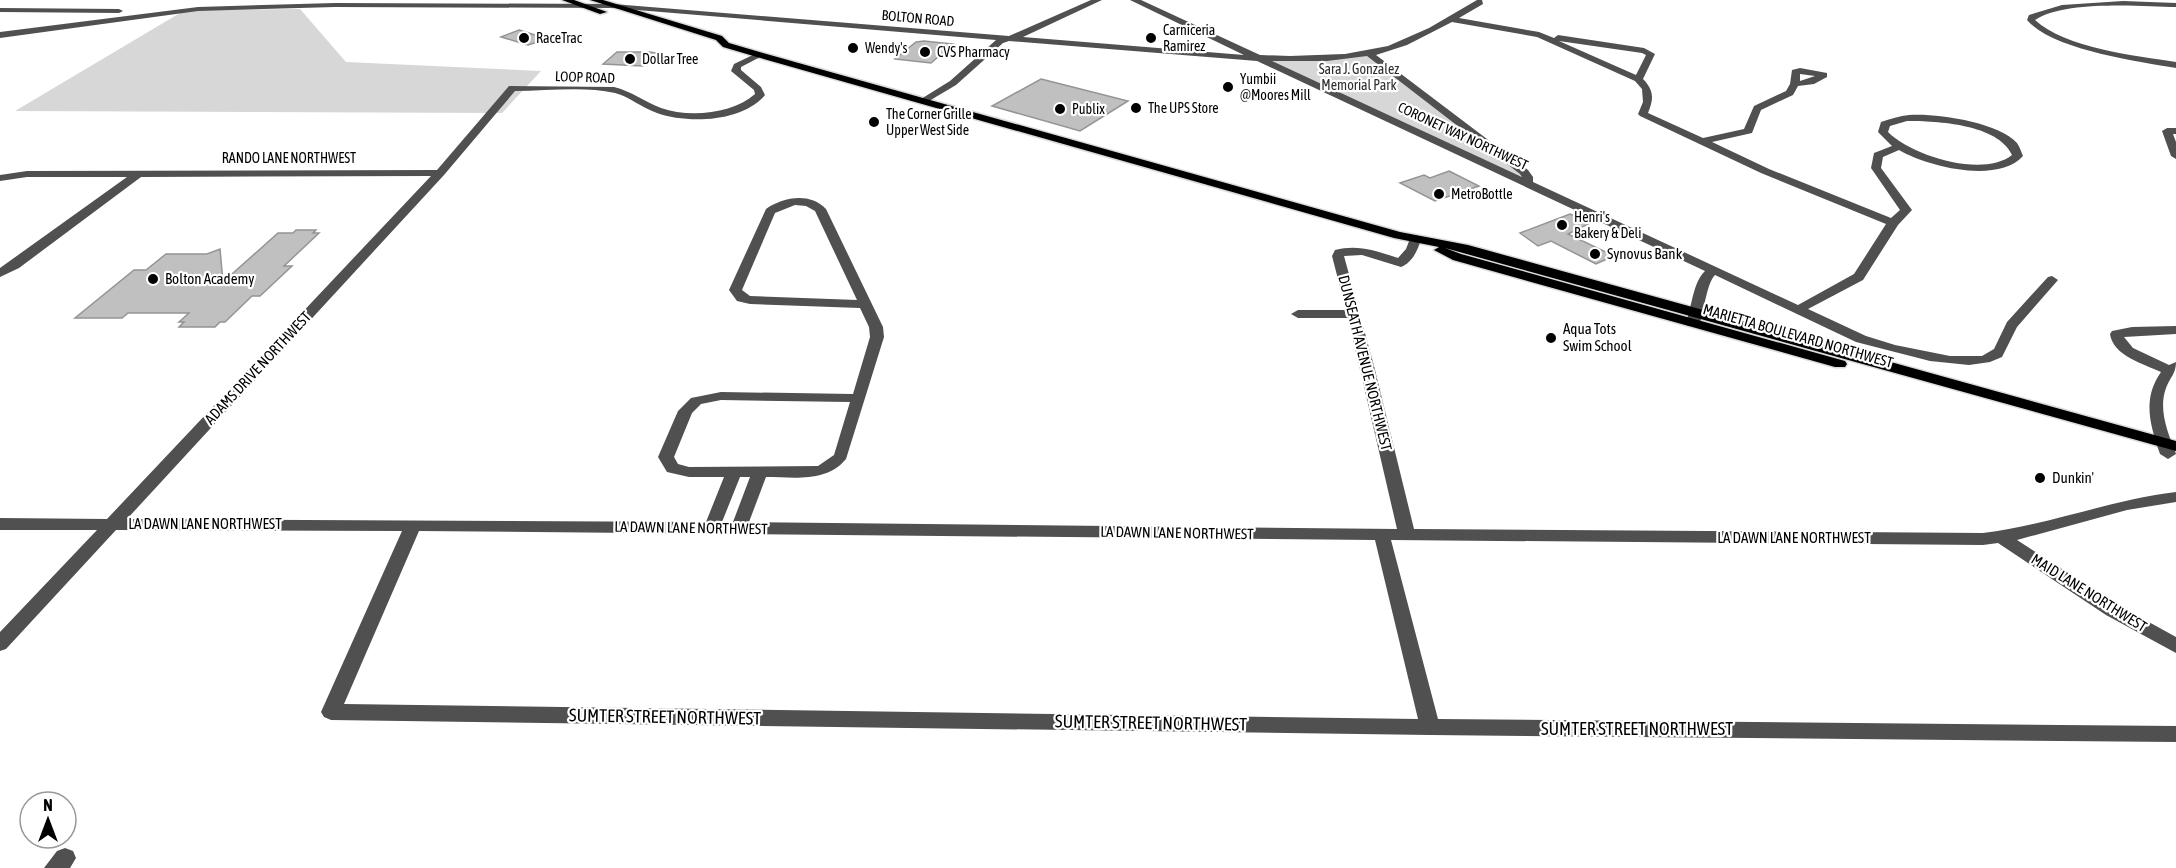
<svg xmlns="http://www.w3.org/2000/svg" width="2176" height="868" font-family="'Asap Condensed',sans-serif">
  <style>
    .green { fill: #d7d7d7 }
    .building { fill: #c0c0c0; stroke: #949494; stroke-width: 1.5 }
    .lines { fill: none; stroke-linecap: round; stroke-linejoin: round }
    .major-casing { stroke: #dbdbdb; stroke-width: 3 }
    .minor { fill: #505050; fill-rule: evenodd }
    .major { fill: #000; fill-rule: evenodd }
    .poi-dot { fill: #000; stroke: #fff; stroke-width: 2 }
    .labels { text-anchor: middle; stroke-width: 4.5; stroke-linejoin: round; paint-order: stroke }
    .far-street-label { font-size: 14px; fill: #000; stroke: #fff }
    .far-poi-label { font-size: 14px; fill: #000; stroke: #fff; text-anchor: start }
    .far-park-label { font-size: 14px; fill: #2e2e2e; stroke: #fff }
    .poi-label { font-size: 15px; fill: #000; stroke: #fff; text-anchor: start }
    .street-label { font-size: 15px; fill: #000; stroke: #fff }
    .near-street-label { font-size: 18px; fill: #000; stroke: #fff }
  </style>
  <rect width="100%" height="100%" fill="#fff"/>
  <path class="green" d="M300,9l46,53 195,9 -39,42 -487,-2 170,-101z
    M1368,53l161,127 -269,-122z"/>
  <path class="building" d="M519,30l29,9 -20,6 -27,-8z
    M924,41l29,3 -22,19 -36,-4 21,-17z
    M617,52h32l8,1 -14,13 -40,-2z
    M1041,79l87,22 -48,30 -88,-25z
    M1449,171l30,15 -44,15 -35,-18 24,-8 6,3z
    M1570,214l20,9 -22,11 46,22 -18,8 -45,-23 -13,5 -18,-13z
    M296,230h20l-3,3h6l-35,33h8l-32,30h-8l-27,26h-5l-5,5h-36l5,-5h-5l10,-9h-61l-6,5h-47l59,-48h12l20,-16h41l13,-5 3,33 55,-49h15z"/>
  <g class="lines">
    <defs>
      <path id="major" d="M562,0h12l33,12 -7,2z
        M590,0h13l119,36 7,7 34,10 637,179 68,13 708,196v10l-731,-203 16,6 384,107 2,3 -2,3h-10l-382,-107 -19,-10 5,-3 -45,-9 -637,-181 -34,-10 -7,-7z"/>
    </defs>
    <use href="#major" class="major-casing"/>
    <path class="minor" d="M1091,0h11l-79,37 221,18 -114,-55h11l119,55 30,1 55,-2 43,-8 41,-18 48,-28h5l1,4 -24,14 80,14 15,6 4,-3 86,13 11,6 -12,25c11,11 11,20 5,34l55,25 41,-9 10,-23 32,-15 4,-7 2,-14 8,-2 27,5v4l-13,7 -16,2 -5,9 -32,15 -9,23 -40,9 57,27 122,49 9,-8 -29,-42 3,-15 18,-7 -14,-14 3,-10c9,-3 19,-6 28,-7 27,-2 89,7 108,28 3,4 4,9 6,13 -25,28 -95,11 -124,-6l-16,7 -2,11 31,42 -14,15 -35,55 -55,29 58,27 29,9 55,11h32l12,-7 13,-27 41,-45 4,-1 6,4 -41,47 -15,30 -12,5 -21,3 -39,-4 -74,-19 -141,-67c-8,8 -11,35 -15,48l-2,3h-10l-2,-3c6,-17 7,-41 19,-52l-448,-210 -248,-20 -6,2 -47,42 -32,19 -5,-3 2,-2 29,-18 46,-41 -383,-32 -278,-1 -137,4 -198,27v-6l198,-25 137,-4 278,1 396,32zM1452,22l85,15 98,44 7,8 1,13 -5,12 2,2 121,57 125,51 -32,50 -56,31 -265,-123v-5l-5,-7 -152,-115 31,-10zM1559,41l83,12 4,2 -10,20zM1367,56l153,118 2,3 -250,-116h55zM1800,74l15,2 -15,5zM1907,121c30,0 91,3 105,34 -29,23 -100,1 -124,-23l2,-6z
      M2123,1l53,2v4c-35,-1 -112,-7 -141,13 30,28 101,36 141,42v6c-39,-7 -123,-18 -149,-48l2,-5 33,-10z
      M0,8l119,1 4,2 -4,2 -119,-1z
      M757,53l7,2 -23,12v3l20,17 4,8c-23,27 -77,29 -108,18 -15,-5 -27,-16 -42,-20 -31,-7 -68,-2 -100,-2l-71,84 -317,344 579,3 18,-45h-35l-22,-5 -9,-15 20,-46 13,-13 30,-6 132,2 17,-57 -1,-10 -9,-19 -110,-4 -13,-3 -8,-11 37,-81c17,-12 44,-17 60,0l57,118 1,10 -38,122c-20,24 -52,18 -80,18l-17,45 648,7 -49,-211h-50l-7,-4 7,-4h48l-14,-54 3,-6c23,-6 42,1 63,8l8,-9 5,-13 4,-1 6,4c-3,11 -9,24 -20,28l-39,-12 -18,1 30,110 40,163 569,4c66,-8 127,-33 193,-41v10l-49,8 -110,30 101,65 58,32v16l-70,-38 -108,-72 -15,2 -592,-5 47,179 738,7v16l-746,-7 -1099,-15 -7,-3 -3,-5 81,-181 -286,-1 -110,119 -6,2v-19l97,-102h-97v-12l107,1 324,-343 -290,1 -122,91 -19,9v-9l127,-91h-100l-27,4v-6l27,-4 410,-1 72,-84 105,1c17,4 31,15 47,21 28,10 72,6 94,-14l-1,-4 -23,-19 3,-7zM795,205l11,1 9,5 42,89 -107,-4 -8,-6 33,-77zM721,400l129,2 -16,53 -16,11 -129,1 -11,-3 -4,-7 18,-44 9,-9zM740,477h10l-17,45h-11zM419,531l956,9 43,179 -1074,-15z
      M2167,128h9v6h-3l3,8v17l-5,-3 -9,-25z
      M2176,326v8l-52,3 9,11 36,17 7,-3c0,12 -6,15 -10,26 -8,22 2,45 10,66l-8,5 -8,-5c-10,-29 -18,-55 1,-82 -17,-8 -48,-16 -51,-38l2,-3 20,-4z
      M65,848l8,3 3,7 -6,10h-26l13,-17z"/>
    <use href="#major" class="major"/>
  </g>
  <g class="poi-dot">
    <circle cx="524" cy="38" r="6"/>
    <circle cx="1151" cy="38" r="6"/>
    <circle cx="853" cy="48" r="6"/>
    <circle cx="925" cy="52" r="6"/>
    <circle cx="630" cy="59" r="6"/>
    <circle cx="1228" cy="87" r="6"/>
    <circle cx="1136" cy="108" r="6"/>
    <circle cx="1060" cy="109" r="6"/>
    <circle cx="874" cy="122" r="6"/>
    <circle cx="1439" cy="194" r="6"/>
    <circle cx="1562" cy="225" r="6"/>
    <circle cx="1595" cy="254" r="6"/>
    <circle cx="153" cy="279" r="6"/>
    <circle cx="1551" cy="338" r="6"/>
    <circle cx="2040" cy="478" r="6"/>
  </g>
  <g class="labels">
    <g class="far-street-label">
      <text transform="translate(918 18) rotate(5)" y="5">BOLTON ROAD</text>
      <text transform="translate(585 77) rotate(2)" y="5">LOOP ROAD</text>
      <text transform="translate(1463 136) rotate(25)" y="5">CORONET WAY NORTHWEST</text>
      <text x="289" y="163">RANDO LANE NORTHWEST</text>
    </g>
    <g class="far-poi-label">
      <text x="1163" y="35">Carniceria<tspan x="1163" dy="16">Ramirez</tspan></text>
      <text x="536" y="43">RaceTrac</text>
      <text x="865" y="53">Wendy's</text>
      <text x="937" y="57">CVS Pharmacy</text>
      <text x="642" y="64">Dollar Tree</text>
      <text x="1240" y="84">Yumbii<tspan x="1240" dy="16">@Moores Mill</tspan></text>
      <text x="1148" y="113">The UPS Store</text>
      <text x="1072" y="114">Publix</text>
      <text x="886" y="119">The Corner Grille<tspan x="886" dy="16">Upper West Side</tspan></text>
      <text x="1451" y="199">MetroBottle</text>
      <text x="1574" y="222">Henri's<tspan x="1574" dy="16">Bakery &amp; Deli</tspan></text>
    </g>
    <g class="far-park-label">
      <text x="1359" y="74">Sara J. Gonzalez<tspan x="1359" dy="16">Memorial Park</tspan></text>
    </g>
    <g class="poi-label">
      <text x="1607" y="259">Synovus Bank</text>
      <text x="165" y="284">Bolton Academy</text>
      <text x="1563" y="334">Aqua Tots<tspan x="1563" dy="17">Swim School</tspan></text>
      <text x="2052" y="483">Dunkin'</text>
    </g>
    <g class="street-label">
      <text transform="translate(1798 336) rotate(16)" y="5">MARIETTA BOULEVARD NORTHWEST</text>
      <text transform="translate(1365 363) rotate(76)" y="5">DUNSEATH AVENUE NORTHWEST</text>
      <text transform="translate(258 368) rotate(-47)" y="5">ADAMS DRIVE NORTHWEST</text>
      <text x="205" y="529">LA DAWN LANE NORTHWEST</text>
      <text transform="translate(691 528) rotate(1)" y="5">LA DAWN LANE NORTHWEST</text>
      <text transform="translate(1177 533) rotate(1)" y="5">LA DAWN LANE NORTHWEST</text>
      <text x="1794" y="543">LA DAWN LANE NORTHWEST</text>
      <text transform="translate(2089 593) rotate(32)" y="5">MAID LANE NORTHWEST</text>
    </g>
    <g class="near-street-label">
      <text transform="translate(665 717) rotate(1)" y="6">SUMTER STREET NORTHWEST</text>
      <text transform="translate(1151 723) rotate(1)" y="6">SUMTER STREET NORTHWEST</text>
      <text x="1637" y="735">SUMTER STREET NORTHWEST</text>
    </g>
  </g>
  <g transform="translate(48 820)"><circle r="28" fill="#ffffff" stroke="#999999" stroke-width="1.5"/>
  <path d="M0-4.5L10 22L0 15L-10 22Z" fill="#000000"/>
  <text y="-9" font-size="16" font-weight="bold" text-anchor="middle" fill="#000000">N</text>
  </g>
</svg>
